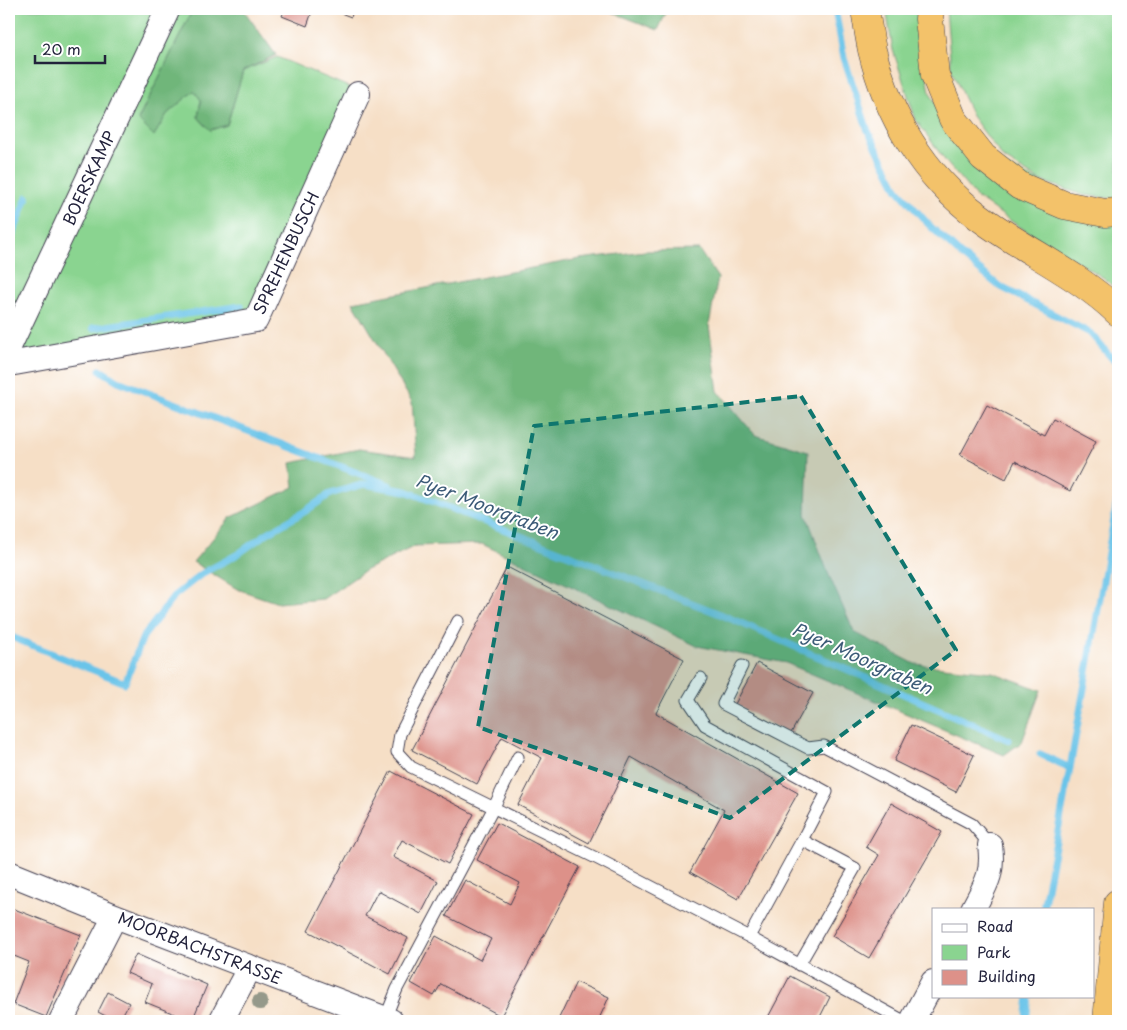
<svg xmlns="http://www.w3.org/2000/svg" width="1127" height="1030" font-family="'Playpen Sans',sans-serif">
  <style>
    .green { fill: #8ad490; stroke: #567b66 }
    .forest { fill: #6fb67a; stroke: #486c5a }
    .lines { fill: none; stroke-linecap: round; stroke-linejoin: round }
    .stream { stroke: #6bc4e9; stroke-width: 7 }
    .building { fill: #dd9189 }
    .lane-casing { stroke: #423e50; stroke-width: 13 }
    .street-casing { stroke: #423e50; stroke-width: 26 }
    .highway-casing { stroke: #423e50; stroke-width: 29 }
    .lane { stroke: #fff; stroke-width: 11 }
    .street { stroke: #fff; stroke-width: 24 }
    .highway { stroke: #f3c26a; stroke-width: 28 }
    .tree { fill: #95998a }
    .marked { fill: #0f766e; fill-opacity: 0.2; stroke: #0f766e; stroke-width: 4; stroke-dasharray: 10 6; stroke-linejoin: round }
    .labels { text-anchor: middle; stroke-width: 4; stroke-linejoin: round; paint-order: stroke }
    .street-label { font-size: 16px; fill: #22223b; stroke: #fff }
    .water-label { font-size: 18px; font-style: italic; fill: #3c5b78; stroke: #fff }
  </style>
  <rect width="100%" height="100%" fill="#fff"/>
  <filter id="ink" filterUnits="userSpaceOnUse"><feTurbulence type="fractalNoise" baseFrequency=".02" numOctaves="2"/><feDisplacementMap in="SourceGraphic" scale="10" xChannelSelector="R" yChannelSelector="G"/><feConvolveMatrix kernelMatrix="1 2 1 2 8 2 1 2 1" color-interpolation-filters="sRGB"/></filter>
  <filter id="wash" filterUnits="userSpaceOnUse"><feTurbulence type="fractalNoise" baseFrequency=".0096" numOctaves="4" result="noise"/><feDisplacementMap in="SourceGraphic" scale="20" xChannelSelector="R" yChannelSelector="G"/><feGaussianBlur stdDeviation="1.12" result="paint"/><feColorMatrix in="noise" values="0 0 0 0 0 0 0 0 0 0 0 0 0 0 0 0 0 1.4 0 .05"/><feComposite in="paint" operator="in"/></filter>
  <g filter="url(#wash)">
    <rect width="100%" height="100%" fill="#f6dfc6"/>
    <path class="green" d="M9,9h184l-55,111 16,15 13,-21 27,-24 7,10 -3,17 12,13 17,-5 16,-54 34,-14 79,33 -106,225 -241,48z
      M886,9h30l14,84 26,48 162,79v71l-14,-13 -84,-51 -44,-30 -29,-34 -31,-43 -23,-70z
      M946,9h172v190l-35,-4 -44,-15 -36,-22 -31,-42 -21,-47z"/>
    <path class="forest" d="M193,9h50l33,46 -33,16 -16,54 -17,5 -12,-13 3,-17 -7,-9 -27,23 -13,22 -16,-16z
      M604,9h64l-10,21z
      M699,250l19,28 -9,47 9,66 37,44 53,16 -2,63 22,59 26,59 61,32 77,8 49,18 -19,52 -18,13 -218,-92 -89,-17 -215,-102 -67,2 -49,24 -43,29 -45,4 -41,-14 -44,-27 37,-44 64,-31 -3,-24 68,-14 57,8 -4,-55 -59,-100 226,-43 66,-8z"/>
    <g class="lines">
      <path class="stream" d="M835,9l9,49 24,73 30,59 31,35 32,30 38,31 91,47 26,30 2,8
        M9,245l18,-48
        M93,328l148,-22
        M100,370l18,11 41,16 230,88
        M9,636l116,47 18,-46 32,-42 28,-22 35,-19 28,-20 38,-22 26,-18 34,-10 42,7 314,123 289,126
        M1040,754l30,14
        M1043,909l27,-141 48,-272
        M1026,1021l3,-25"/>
    </g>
    <g id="blocks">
      <path class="building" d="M285,9h28l-6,17 -25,-10z
        M330,9h24l-3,8z
        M987,405l57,30 9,-17 43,23 -26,50 -55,-30 -9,18 -46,-24z
        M507,567l177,92 -28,54 142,80 -60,106 -48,-27 34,-62 -93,-53 -42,86 -71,-38 24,-47 -40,-21 -25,47 -65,-34z
        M757,663l56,30 -23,42 -55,-31z
        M911,725l63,30 -18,37 -62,-31z
        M391,771l83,43 -26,50 -46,-24 -9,17 45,24 -17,33 -43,-23 -13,25 43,22 -18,36 -82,-43z
        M891,803l51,29 -73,126 -37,-22 47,-81 -13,-8z
        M497,823l83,44 -79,149 -60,-32 -7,12 -23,-13 25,-47 44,24 11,-21 -45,-23 19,-36 45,24 10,-21 -43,-23z
        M9,907l72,28 -35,82 -33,-13 16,-42 -20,-8z
        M136,954l71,31 -15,36 -47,-19 7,-18 -25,-11z
        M790,976l40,21 -12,24h-52z
        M576,982l33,15 -11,24h-32l-7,-3z
        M108,992l21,11 -10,18h-4l-17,-9z"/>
    </g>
  </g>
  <g filter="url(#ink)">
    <use href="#blocks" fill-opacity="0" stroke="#423e50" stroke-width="1"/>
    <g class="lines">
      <defs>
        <path id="lane" d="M458,621l-58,113 -3,18 14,15 187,92 151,78 155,84
          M742,666l-19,38 85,44 16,-2 148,78 18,21
          M701,678l-13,22 17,25 122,67 -25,48 53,28 -56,97
          M749,937l53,-97
          M385,1019l12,-30 96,-180 25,-52"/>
        <path id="street" d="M9,347l159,-338
          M9,364l247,-44 102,-226
          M9,873l106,43 276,105
          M973,909c13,-25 21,-35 17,-64
          M61,1021l54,-105
          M221,1021l29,-54
          M912,1021l21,-39"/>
        <path id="highway" d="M865,9c2,13 4,27 7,41 16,66 51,125 106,166 45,34 99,57 140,96
          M930,9l-1,10 6,56 18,44 30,38 37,29 44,19 41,8 13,-1
          M1107,1021l11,-118"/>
      </defs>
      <use href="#lane" class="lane-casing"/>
      <use href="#street" class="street-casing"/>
      <use href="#highway" class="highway-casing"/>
      <use href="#lane" class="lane"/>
      <use href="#street" class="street"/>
      <use href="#highway" class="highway"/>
    </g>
    <circle class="tree" cx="260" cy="1002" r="8"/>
  </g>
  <path class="marked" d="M801,396l155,254 -226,168 -252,-91 56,-301z"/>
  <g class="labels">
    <g class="street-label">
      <text transform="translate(89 178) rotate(-65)" y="6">BOERSKAMP</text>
      <text transform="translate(286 253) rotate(-65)" y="6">SPREHENBUSCH</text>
      <text transform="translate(200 948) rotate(21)" y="6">MOORBACHSTRASSE</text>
    </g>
    <g class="water-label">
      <text transform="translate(487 507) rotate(21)" y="6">Pyer Moorgraben</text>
      <text transform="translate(862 659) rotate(24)" y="6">Pyer Moorgraben</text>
    </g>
  </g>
  <rect width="1127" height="1030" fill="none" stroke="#fff" stroke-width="30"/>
  <rect x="932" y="908" width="162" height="90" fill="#ffffff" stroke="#a7a7b1"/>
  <rect x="942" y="924" width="25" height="8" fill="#ffffff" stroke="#a7a7b1"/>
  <text x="977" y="932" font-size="15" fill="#22223b">Road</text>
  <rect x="942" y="945" width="25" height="15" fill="#8ad490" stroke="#a7a7b1"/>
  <text x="977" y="958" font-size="15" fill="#22223b">Park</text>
  <rect x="942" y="970" width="25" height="15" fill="#dd9189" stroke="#a7a7b1"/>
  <text x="977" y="982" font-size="15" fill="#22223b">Building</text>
  <path d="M35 55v8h70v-8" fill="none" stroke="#22223b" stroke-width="2.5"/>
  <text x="42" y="55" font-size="15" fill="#22223b" stroke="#ffffff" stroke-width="4" paint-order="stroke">20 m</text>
</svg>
